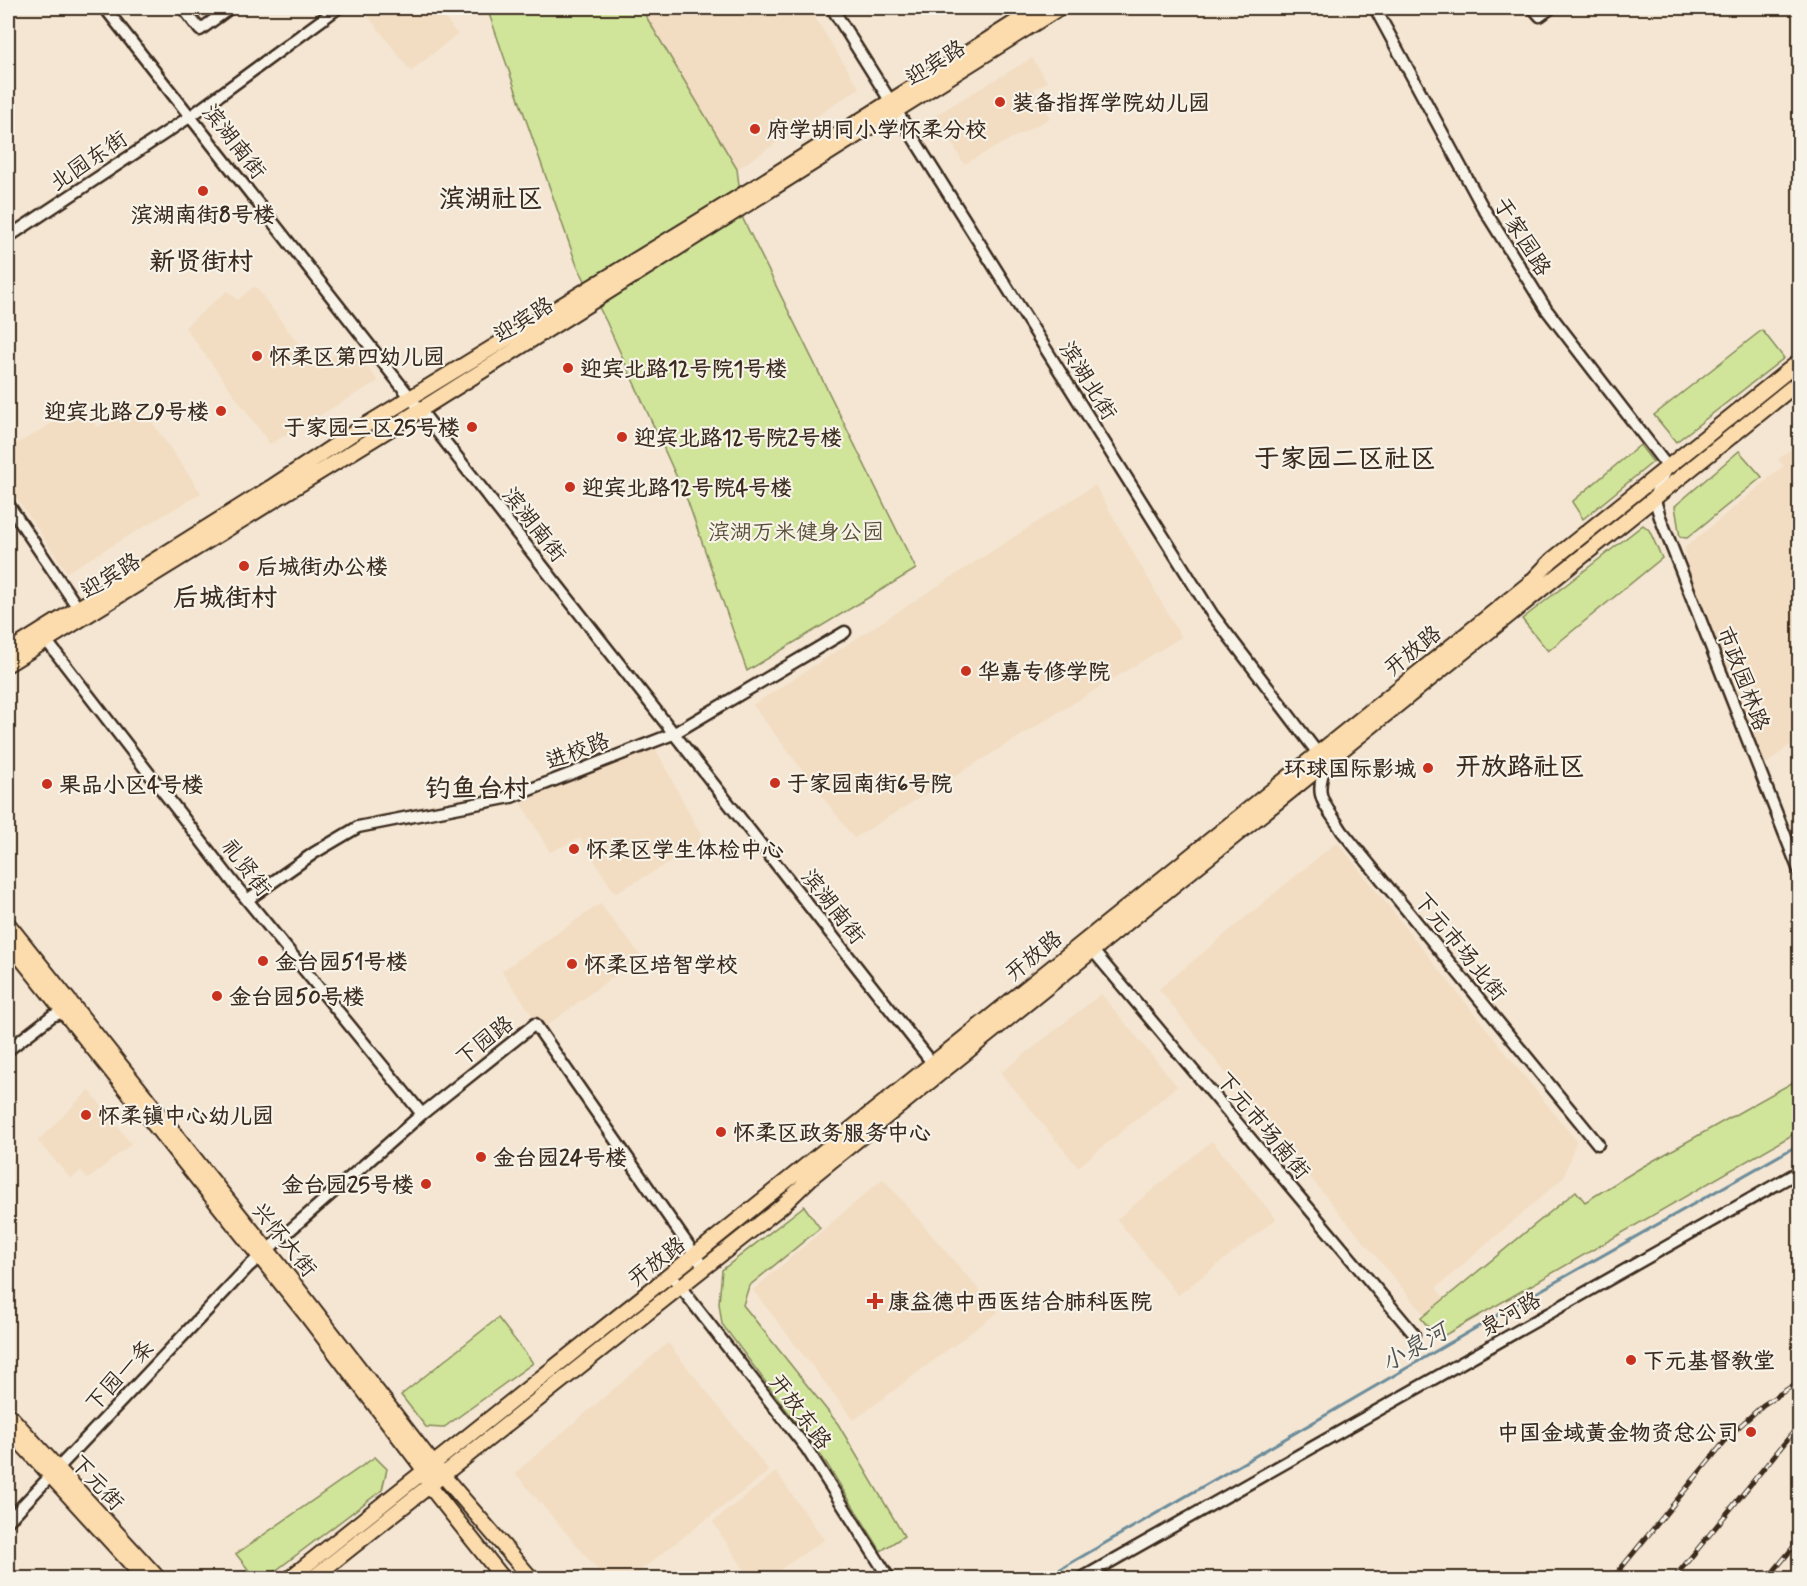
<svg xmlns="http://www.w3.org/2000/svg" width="1807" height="1586" font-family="Mynerve,'LXGW WenKai TC',sans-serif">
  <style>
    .built { fill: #f2dcc2 }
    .green { fill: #d0e59a; stroke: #86885c; stroke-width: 1.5 }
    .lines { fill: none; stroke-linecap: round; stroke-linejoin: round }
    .stream { stroke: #6c8c9b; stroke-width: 3 }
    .minor-casing { stroke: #3b2a1e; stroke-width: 15 }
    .major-casing { stroke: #3b2a1e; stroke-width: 18 }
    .minor { stroke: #f7f3e8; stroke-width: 10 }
    .major { stroke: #fcdcac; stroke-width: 14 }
    .rail-casing { stroke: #3b2a1e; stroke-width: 5 }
    .rail { stroke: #f7f3e8; stroke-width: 3; stroke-dasharray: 9; stroke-linecap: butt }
    .poi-dot { fill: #c8321e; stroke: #f7f3e8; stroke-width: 2 }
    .labels { text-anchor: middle; stroke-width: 4.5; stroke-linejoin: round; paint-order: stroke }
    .street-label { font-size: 22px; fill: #3b2a1e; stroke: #f7f3e8 }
    .poi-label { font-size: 22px; font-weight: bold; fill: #3b2a1e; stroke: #f7f3e8; text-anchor: start }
    .park-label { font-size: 22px; fill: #594f37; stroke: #f7f3e8 }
    .water-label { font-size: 24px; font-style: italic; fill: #505352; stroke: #f7f3e8 }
    .quarter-label { font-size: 26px; font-weight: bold; fill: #3b2a1e; stroke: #f7f3e8 }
  </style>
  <rect width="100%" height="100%" fill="#f4e6d2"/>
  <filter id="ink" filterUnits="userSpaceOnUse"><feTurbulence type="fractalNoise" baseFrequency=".0167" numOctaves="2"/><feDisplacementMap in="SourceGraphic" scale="12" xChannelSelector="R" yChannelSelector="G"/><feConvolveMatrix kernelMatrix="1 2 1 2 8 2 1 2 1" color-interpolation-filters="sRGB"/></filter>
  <g filter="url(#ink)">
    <path class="built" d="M362,8h75l20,26 -46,37z
      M641,8h168l50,80 -122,81z
      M1032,58l15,24 -13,7 16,29 -86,46 -28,-49z
      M255,286l61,82 33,-24 29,37 -108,63 -85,-117 42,-36 11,9z
      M138,402l63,91 -134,79 -59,-87v-36l76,-44 13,23z
      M1799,442v306l-6,-6 -30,25 -76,-200 -2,-19 99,-82 -6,-6z
      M1095,485l86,152 -327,201 -101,-133z
      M655,748l50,95 -90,50 -35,-55 -30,14 -30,-51 11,-8z
      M1337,842l239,299 -13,37 -127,110 8,10 -20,16 -149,-179 -116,-146z
      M600,904l41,52 -99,73 -40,-58z
      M1101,994l76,92 -99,81 -77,-94z
      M89,1090l42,54 -43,35 -7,-9 -10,9 -33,-38z
      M1212,1141l64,78 -98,76 -61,-76z
      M883,1179l115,133 -144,108 -101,-130z
      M668,1343l101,128 -139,107h-25l-90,-105z
      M776,1472l48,68 -57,38h-17l-37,-56z"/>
    <path class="green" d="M487,8h154l96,161 6,50 173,350 -169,102 -59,-169 -82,-181 -30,-58z
      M1762,330l22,28 -108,84 -22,-27z
      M1640,445l13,17 -70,57 -11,-17z
      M1739,451l23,26 -75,61 -7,-1 -5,-31z
      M1643,525l6,5 13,28 -114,93 -26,-32z
      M1799,1079v52l-361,208 -17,-21 155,-127 9,11 57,-35z
      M804,1206l16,22 -71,58 -6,19 95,119 66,112 -23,15 -56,-90 -103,-137 -3,-21 3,-33z
      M498,1318l35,45 -90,65 -17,-1 -25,-32z
      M375,1457l12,12 -5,21 -116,88h-11l-19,-24z"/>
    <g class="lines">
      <path class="stream" d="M1045,1578l484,-281 271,-153"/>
      <defs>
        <path id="minor" d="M105,8l828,1056
          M183,8l17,22 30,-22
          M832,8l380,606 114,150c-13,34 -2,38 16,67l256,313
          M1375,8l107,198 64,103 121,157 -13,31 6,20 140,356
          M1533,8l7,8 11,-8
          M8,237l183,-121 147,-108
          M8,504l70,104
          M46,640l193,250 183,224
          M247,900l67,-47 44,-26 153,-30 162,-63 172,-102
          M1089,946l325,388
          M8,1050l44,-34 18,-6
          M671,1275l136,174 82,129
          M8,1521l240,-254 174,-153 113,-90 169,244
          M1082,1578l718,-407"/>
        <path id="major" d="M8,652l262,-164 91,-60 394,-241 283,-179
          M8,664l393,-242 658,-414
          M8,924l273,343 153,198 97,113
          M8,942l300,375 117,154 3,13 75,94
          M8,1414l150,164
          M8,1429l136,149
          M290,1578c416,-329 826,-665 1241,-996l21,-22 248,-199
          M313,1578l469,-372 33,-32 985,-793"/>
      </defs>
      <use href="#minor" class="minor-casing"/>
      <use href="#major" class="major-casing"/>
      <use href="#minor" class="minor"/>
      <use href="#major" class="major"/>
      <defs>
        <path id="rail" d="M1613,1578l117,-143 33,-30 37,-24
          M1674,1578l126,-154
          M1768,1578l32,-39"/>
      </defs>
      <use href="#rail" class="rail-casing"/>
      <use href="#rail" class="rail"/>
    </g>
  </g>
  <g class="poi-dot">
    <circle cx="1000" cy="102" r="6"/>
    <circle cx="755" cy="129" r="6"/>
    <circle cx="203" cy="191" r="6"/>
    <circle cx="257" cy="356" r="6"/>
    <circle cx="568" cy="368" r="6"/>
    <circle cx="221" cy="411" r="6"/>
    <circle cx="472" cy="427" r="6"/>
    <circle cx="622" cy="437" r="6"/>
    <circle cx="570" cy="487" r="6"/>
    <circle cx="244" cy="566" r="6"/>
    <circle cx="966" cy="671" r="6"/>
    <circle cx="1428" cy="768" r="6"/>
    <circle cx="775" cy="783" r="6"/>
    <circle cx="47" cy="784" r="6"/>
    <circle cx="574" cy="849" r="6"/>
    <circle cx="263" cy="961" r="6"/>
    <circle cx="572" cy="964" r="6"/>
    <circle cx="217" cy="996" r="6"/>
    <circle cx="86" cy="1115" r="6"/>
    <circle cx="721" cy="1132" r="6"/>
    <circle cx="481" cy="1157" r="6"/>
    <circle cx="426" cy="1184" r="6"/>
    <path d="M872 1292h6v6h6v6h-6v6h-6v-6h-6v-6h6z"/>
    <circle cx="1631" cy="1360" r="6"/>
    <circle cx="1751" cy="1432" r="6"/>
  </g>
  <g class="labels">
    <g class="street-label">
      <text transform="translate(935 62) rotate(-32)" y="8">迎宾路</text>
      <text transform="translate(235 141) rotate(52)" y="8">滨湖南街</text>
      <text transform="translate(88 160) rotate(-34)" y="8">北园东街</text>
      <text transform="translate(1523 236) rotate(58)" y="8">于家园路</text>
      <text transform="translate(523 319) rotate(-32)" y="8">迎宾路</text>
      <text transform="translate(1089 380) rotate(58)" y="8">滨湖北街</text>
      <text transform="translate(535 524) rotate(52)" y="8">滨湖南街</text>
      <text transform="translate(110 575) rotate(-32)" y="8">迎宾路</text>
      <text transform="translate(1412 650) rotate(-39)" y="8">开放路</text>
      <text transform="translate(1744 678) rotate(69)" y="8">市政园林路</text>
      <text transform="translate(577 750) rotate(-21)" y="8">进校路</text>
      <text transform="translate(247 867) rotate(52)" y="8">礼贤街</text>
      <text transform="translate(834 906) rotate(52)" y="8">滨湖南街</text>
      <text transform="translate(1461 946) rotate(51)" y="8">下元市场北街</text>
      <text transform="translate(1033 955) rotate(-39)" y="8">开放路</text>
      <text transform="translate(484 1040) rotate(-38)" y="8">下园路</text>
      <text transform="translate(1264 1125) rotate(50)" y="8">下元市场南街</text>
      <text transform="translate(285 1239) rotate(51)" y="8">兴怀大街</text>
      <text transform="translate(656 1261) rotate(-38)" y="8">开放路</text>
      <text transform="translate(1510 1313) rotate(-30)" y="8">泉河路</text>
      <text transform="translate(119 1375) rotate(-47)" y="8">下园一条</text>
      <text transform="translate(801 1411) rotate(53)" y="8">开放东路</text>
      <text transform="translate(98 1482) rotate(47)" y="8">下元街</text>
    </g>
    <g class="poi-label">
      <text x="1012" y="110">装备指挥学院幼儿园</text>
      <text x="767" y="137">府学胡同小学怀柔分校</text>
      <text x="203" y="222" text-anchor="middle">滨湖南街8号楼</text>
      <text x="269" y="364">怀柔区第四幼儿园</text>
      <text x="580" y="376">迎宾北路12号院1号楼</text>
      <text x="209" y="419" text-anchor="end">迎宾北路乙9号楼</text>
      <text x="460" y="435" text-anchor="end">于家园三区25号楼</text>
      <text x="634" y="445">迎宾北路12号院2号楼</text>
      <text x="582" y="495">迎宾北路12号院4号楼</text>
      <text x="256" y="574">后城街办公楼</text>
      <text x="978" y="679">华嘉专修学院</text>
      <text x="1416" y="776" text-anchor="end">环球国际影城</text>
      <text x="787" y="791">于家园南街6号院</text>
      <text x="59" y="792">果品小区4号楼</text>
      <text x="586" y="857">怀柔区学生体检中心</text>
      <text x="275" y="969">金台园51号楼</text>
      <text x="584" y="972">怀柔区培智学校</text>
      <text x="229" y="1004">金台园50号楼</text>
      <text x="98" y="1123">怀柔镇中心幼儿园</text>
      <text x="733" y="1140">怀柔区政务服务中心</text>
      <text x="493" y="1165">金台园24号楼</text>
      <text x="414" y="1192" text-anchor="end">金台园25号楼</text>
      <text x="888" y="1309">康益德中西医结合肺科医院</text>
      <text x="1643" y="1368">下元基督教堂</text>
      <text x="1739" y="1440" text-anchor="end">中国金域黄金物资总公司</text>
    </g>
    <g class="park-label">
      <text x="796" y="539">滨湖万米健身公园</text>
    </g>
    <g class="water-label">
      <text transform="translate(1414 1347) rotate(-30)" y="8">小泉河</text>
    </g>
    <g class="quarter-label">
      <text x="491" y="207">滨湖社区</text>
      <text x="201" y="270">新贤街村</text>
      <text x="1345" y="467">于家园二区社区</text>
      <text x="225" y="606">后城街村</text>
      <text x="1520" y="775">开放路社区</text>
      <text x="477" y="797">钓鱼台村</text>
    </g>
  </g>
  <rect width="1807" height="1586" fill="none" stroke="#f7f3e8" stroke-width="30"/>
  <rect x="15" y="15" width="1777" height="1556" fill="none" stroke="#3b2a1e" stroke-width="2" filter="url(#ink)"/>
</svg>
